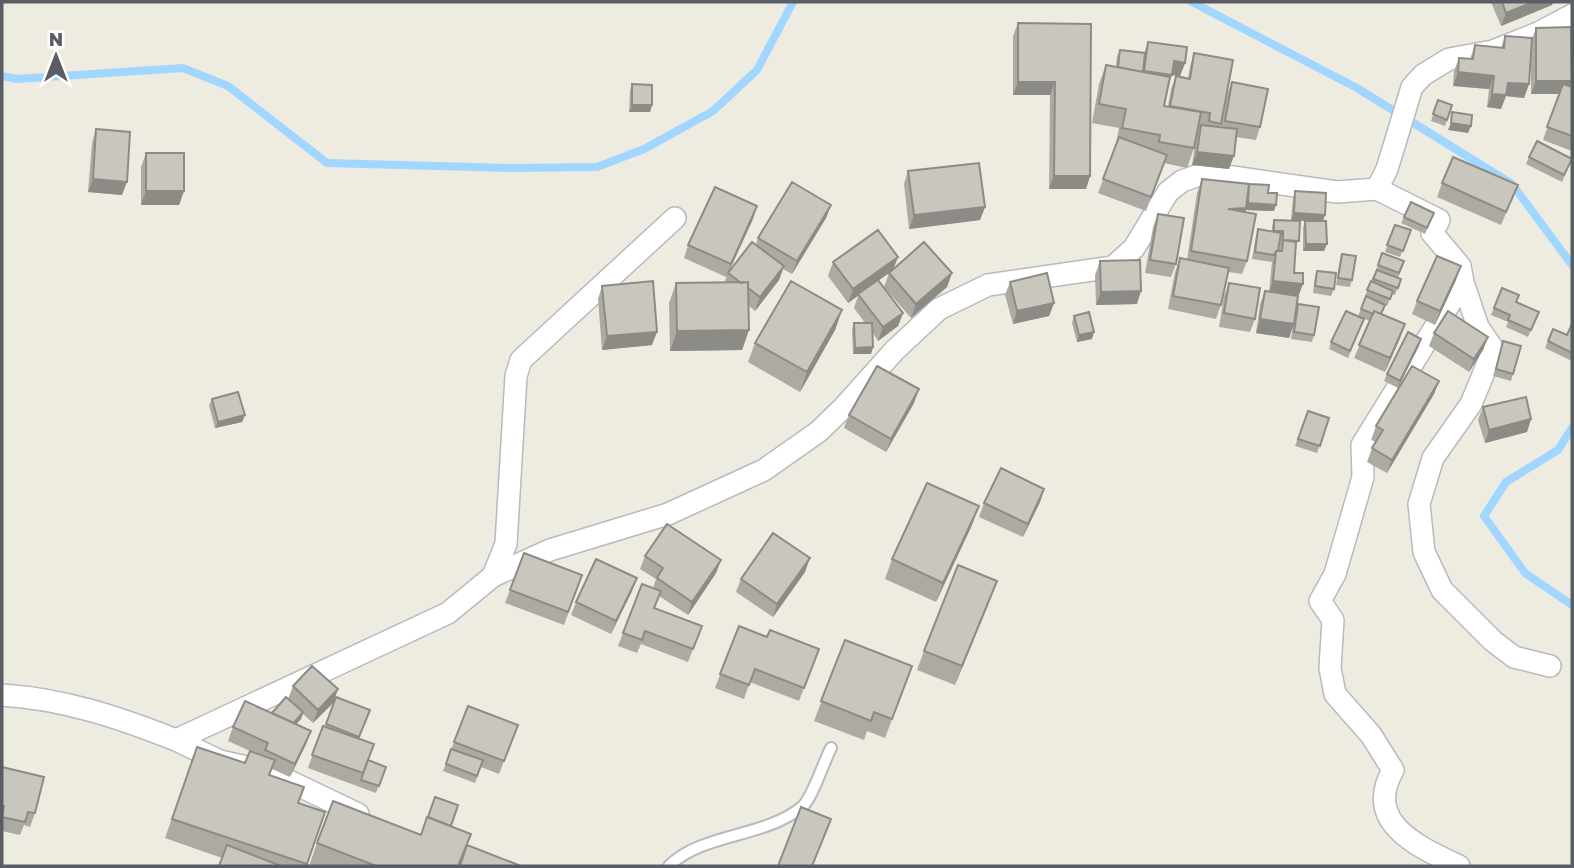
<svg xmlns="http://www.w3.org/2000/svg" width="1574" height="868" font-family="'Golos Text',sans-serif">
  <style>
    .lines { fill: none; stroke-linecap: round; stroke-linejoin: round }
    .stream { stroke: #a0d6ff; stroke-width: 8 }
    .service-casing { stroke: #b7babf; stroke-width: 14 }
    .minor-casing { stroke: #b7babf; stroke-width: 24 }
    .service { stroke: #fff; stroke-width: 10 }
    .minor { stroke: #fff; stroke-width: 21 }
    .wall { fill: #adaaa3; fill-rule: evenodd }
    .shaded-wall { fill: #8d8b85 }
    .building { fill: #c9c6be; stroke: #8d8b85; stroke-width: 2 }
  </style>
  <rect width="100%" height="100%" fill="#eeebe1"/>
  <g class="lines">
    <path class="stream" d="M1192,2l165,86 155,96 60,81
      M2,76l15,3 166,-11 45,18 99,77 184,5 86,-1 47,-18 69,-38 44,-41 36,-68
      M1572,428l-14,22 -52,32 -22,34 41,57 47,32"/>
    <defs>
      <path id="service" d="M669,866c33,-33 95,-28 133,-59 10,-8 22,-46 29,-59"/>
      <path id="minor" d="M1377,189l62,31 -7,13 28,33 3,16 -101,163 1,32 -28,97 -15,27 13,19 -3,48 5,26 36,41 22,35c-30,53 26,77 66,96
        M1463,282l15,45 13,19 -1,12 -19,46 -38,54 -14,46 5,48 18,38 51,51 21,16 36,9
        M493,576l13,-32 10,-168 5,-16 154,-142
        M2,695c62,4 116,22 174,45l272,-127 45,-37 57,-26 118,-36 96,-44 54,-38 25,-24 52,-58 44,-41 49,-24 125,-18 21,-19 34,-56 14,-11 23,-8 132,19 40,-3 10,-20 25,-82 11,-12 26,-16 44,-8 45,-18 34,-18
        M176,740l44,21 50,11 88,42"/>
    </defs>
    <use href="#service" class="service-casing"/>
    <use href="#minor" class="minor-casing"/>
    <use href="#service" class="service"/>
    <use href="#minor" class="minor"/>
  </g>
  <path class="wall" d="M1491,2h62l-1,3 -51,21z
    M1018,23l73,1 -1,152 -4,13h-37l1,-94h-37v-59z
    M1536,28l34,58 2,1v64l-29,-11 16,-46h-28v-45l-2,35 -5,14 -18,-2 -5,13 -14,-2 2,-18 -36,-3 1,-15 5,-13 11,1 5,-14 26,3 4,-12 27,3z
    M1148,42l37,21 -5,13 -8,-1 -4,10 -4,21h4l3,-17 5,-13 12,2 2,-11 4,-14 27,71 -1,3h1l6,-32 5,-13 28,45 -4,13 -20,-3 -7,32 -37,-4 4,-26 -2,9 -7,20 -23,-5 -18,48 -48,-18 17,-45 4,-20 -27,-5 7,-39 7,-19 10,2 1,-11 3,-6 24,3z
    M632,84l20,21 -2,7h-21l1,-21z
    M1438,100l14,5 -7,21 -14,-5z
    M96,129l26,66 -34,-3 4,-49z
    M146,153l38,38 -5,14h-38v-38z
    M1529,157l43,2 -10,23 -36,-18z
    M908,171l77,36 -5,13 -71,9 -5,-45z
    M1202,179l66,14 6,18 -28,-1 -1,2 2,49 -5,13 -14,-2 -7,33 -5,14 -48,-10 7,-37 5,-14 7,2 10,-67z
    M1442,183l76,2 -17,40 -64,-28z
    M1295,191l30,24 -2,6 1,30h-21v-23l2,-7h5l-19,-1 2,-22z
    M831,205l-5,13 -34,56 -9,-5 -4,11 -24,31 -7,-6 1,25 -7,20 -72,1 -1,-48 7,-20h48l3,-7 -1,1 -42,-19 4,-13 65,-26 -24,53 27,-27 2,-7z
    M1434,213l-9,21 -24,-11 3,-6z
    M1158,214l18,50 -5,13 -26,-4 8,-46z
    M1274,220l23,28h-1l-2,25 4,23 -2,13 18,26 -2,7 -21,-3 2,-13 -4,12 -33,-5 4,-29 5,-13 4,1 3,-30 -20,-3 4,-23 2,-7 14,3v-6zM1280,238v8l-2,5z
    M1395,225l16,5 -11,27 -15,-5z
    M1342,254l10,26 -2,7 -14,-2 4,-24z
    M898,257l-5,12 59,4 -5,14 -36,31 -27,-31 5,-14 2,-1 -12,8 24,33 -5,13 -20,15 -5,-8v14l-2,7h-18l-1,-24 2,-7h11l-11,-15 4,-12 -10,7 -20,-27 5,-14z
    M1100,261l37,43 -41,1 -1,-30z
    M1404,261l-6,17 3,1 -6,16 -3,-1 -5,12 -2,-1 -3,9 18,24 -15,34 -31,-14 16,-37 -12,-5 8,-19 -1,-1 6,-15h1l4,-9h-1l3,-7z
    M1317,271l17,18 -3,7 -18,-3 2,-16z
    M1456,280l-21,45 -23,-11 5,-13z
    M1010,282l44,21 -5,13 -36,8 -8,-29z
    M1229,283l26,36 -5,13 -31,-5 5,-31z
    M602,286l50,59 -50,5 -4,-51z
    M1502,288l34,31 -8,18 -22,-10 2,-5 -17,-7z
    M842,310l-7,20 -35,62 -52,-30 7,-19z
    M1074,316l18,23 -15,3 -5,-19z
    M1364,319l-16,39 -19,-9 2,-7z
    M1572,324v37l-27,-13 3,-7 19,-6z
    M1434,333l54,4 -5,13 -14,22 -40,-26z
    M1421,339l-23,49 -14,-7 3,-7z
    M1503,341l10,33 -2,7 -18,-5z
    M1439,381l-5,13 -47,79 -20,-11 5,-14 4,-6 -5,-2 5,-14z
    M212,399l33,16 -3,7 -27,6 -6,-23z
    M914,403l-28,49 -42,-24 5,-13z
    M1483,407l48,12 -4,13 -42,11 -7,-23z
    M1308,411l21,7 -12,35 -22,-7z
    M1044,489l-4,13 -17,35 -44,-20 5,-14z
    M972,525l-36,77 -51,-23 7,-20z
    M524,553l58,22 -18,50 -59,-22z
    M645,556l76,4 -5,13 -28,42 -29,-19 -5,12 48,18 -14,36 -47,-18 -4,9 -19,-7 5,-13 30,-45 3,-9 -16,-10z
    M805,572l-32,45 -37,-25 5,-13z
    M997,581l-42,104 -38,-15 7,-19z
    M632,591l-21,43 -40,-19 5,-13z
    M739,626l28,11 52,12 -20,52 -49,-19 -6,17 -29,-11z
    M845,640l60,45 -20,53 -18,-7 -3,9 -50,-19z
    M293,686l45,3 -5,14 -20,20 -10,-9 -2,5 -5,5 15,7 -5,13 -16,33 -18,-8 -3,6 29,28 27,9 -19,54h-87l3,-8 -57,-20 32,-91 48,16 5,-12 -22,-10 5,-14 38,-14 17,-14z
    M336,697l34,13 -11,28 9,22 18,7 -10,26 -68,-25 15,-42h2z
    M518,725l-19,49 -18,-7 -6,16 -32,-12 11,-29z
    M2,767l33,46 -5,14 -6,-2 -4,10 -18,-4z
    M451,826l16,19 -8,21h-150l8,-23 104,-8z"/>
  <path class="shaded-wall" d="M1533,2h20l-1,3 -51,21 5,-13z
    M1174,61l11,2 -5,13 -8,-1 -5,13 -23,-17z
    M1458,72l36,4 -5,13 -36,-3z
    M1536,81h36l-5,13h-36z
    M1018,82h37l-5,13h-37z
    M1508,83l21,1 -5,14 -18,-2 -5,13 -14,-2 5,-13z
    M632,105h20l-2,7h-21z
    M1451,123l20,3 -3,7 -20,-3z
    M1197,152l37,4 -5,13 -37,-4z
    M1054,176h36l-4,13h-37z
    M93,179l34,3 -5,13 -34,-3z
    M146,191h38l-5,14h-38z
    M1248,203l28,2 -2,6 -28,-1 -5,11 -13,-12 18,-1z
    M831,205l-5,13 -34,56 5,-13z
    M757,206l-4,13 -27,58 5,-13z
    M985,207l-5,13 -71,9 5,-14z
    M1294,213l31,2 -3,7 -31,-2z
    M1306,244h21l-3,7h-21z
    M898,257l-5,13 -45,33 5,-14z
    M784,266l-5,14 -24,31 5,-14z
    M1461,266l-5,14 -21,45 5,-14z
    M952,273l-5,14 -36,31 5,-14z
    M1273,281l30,3 -5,13 -30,-2z
    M1141,291l-4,13 -41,1 5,-13z
    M1054,303l-5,13 -36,8 4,-13z
    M842,310l-7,20 -35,62 7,-20z
    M903,313l-5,13 -20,15 5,-14z
    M1260,319l34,5 -5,14 -33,-5z
    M1405,324l-5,14 -15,34 5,-14z
    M749,330l-7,20 -72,1 7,-20z
    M657,332l-5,13 -50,5 5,-14z
    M1094,332l-2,7 -15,3 2,-7z
    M1488,337l-5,13 -14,22 5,-13z
    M1421,339l-2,7 -21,42 2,-7z
    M873,347l-2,7h-18l2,-6z
    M1439,381l-5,13 -47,79 5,-13z
    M919,389l-5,14 -28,49 5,-13z
    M245,415l-3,7 -27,6 3,-6z
    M1531,419l-4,13 -42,11 4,-13z
    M1044,489l-4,13 -17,35 5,-13z
    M979,506l-7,19 -36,77 7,-19z
    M810,558l-5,14 -32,45 4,-13z
    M721,560l-5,13 -28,42 4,-13z
    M637,578l-5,13 -21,43 5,-13z
    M997,581l-7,19 -35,85 7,-19z
    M338,689l-5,14 -20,20 5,-13z
    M303,712l-2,7 -15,16 3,-7z
    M311,731l-5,13 -16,33 5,-13z"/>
  <path class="building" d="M1502,2h31l-27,11z
    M1018,23l73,1 -1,152h-36l1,-94h-37z
    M1571,27l1,54h-36v-53z
    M1505,36l27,2 -3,46 -21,-1 -2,12 -14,-1 2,-18 -36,-4 1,-14 14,1 2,-14 29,3z
    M1148,42l39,5 -2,16 -11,-2 -2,14 -28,-4z
    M1120,50l25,3 -2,19 -25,-5z
    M1194,53l39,7 -12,64 -12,-3 1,-8 -40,-7 6,-30 14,3z
    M1106,65l64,12 -6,29 37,6 -7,36 -35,-6 1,-7 -38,-7 4,-19 -27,-5z
    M1232,82l36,7 -8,38 -35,-6z
    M632,84l20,1v20h-20z
    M1563,84l9,3v49l-25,-9z
    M1438,100l14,5 -5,15 -14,-6z
    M1452,112l20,3 -1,11 -20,-3z
    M1201,125l36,4 -3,27 -37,-4z
    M96,129l34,3 -3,50 -34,-3z
    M1119,137l48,18 -16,42 -48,-18z
    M1537,141l35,18 -8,16 -35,-18z
    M146,153h38v38h-38z
    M1453,157l65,28 -12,27 -64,-29z
    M979,163l6,44 -71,8 -6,-44z
    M1202,179l47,5 -3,24 -18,1 28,5 -9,47 -56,-10z
    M792,182l39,23 -34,56 -39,-23z
    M1249,184l20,1 -1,8h9l-1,12 -28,-2z
    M715,187l42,19 -26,58 -43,-19z
    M1295,191l31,2 -1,22 -31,-2z
    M1411,202l23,11 -7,15 -23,-11z
    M1158,214l26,4 -8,46 -26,-4z
    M1274,220l26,1 -1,20 -16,-1v-9h-9z
    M1305,221h21l1,23h-21z
    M1395,225l16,5 -8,21 -16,-6z
    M1258,229l23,4 -3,18h-2l-2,4 -19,-3z
    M878,230l20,27 -45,32 -20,-27z
    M1283,240l13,2 -2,31h9v11l-30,-3 3,-30h6z
    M752,242l32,24 -24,31 -12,-9v-6l-7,1 -13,-10z
    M924,242l28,31 -36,31 -27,-31z
    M1382,253l22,8 -5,12 -21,-8z
    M1342,254l14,2 -4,24 -14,-2z
    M1437,256l24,10 -21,45 -23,-10z
    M1180,258l49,10 -8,37 -48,-9z
    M1140,260l1,31 -40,1 -1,-31z
    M1377,270l24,9 -3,9 -25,-9z
    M1317,271l19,2 -2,16 -19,-3z
    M1047,273l7,30 -37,8 -7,-29z
    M878,280l25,33 -20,14 -25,-33z
    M653,281l4,51 -50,4 -5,-50z
    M791,281l51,29 -35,62 -52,-29z
    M1371,281l22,10 -3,8 -23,-9z
    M748,282l1,48 -72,1 -1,-48z
    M1229,283l31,5 -5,31 -31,-6z
    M1502,288l17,7 -3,7 23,10 -8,18 -23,-10 2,-5 -16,-7z
    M1265,291l33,5 -4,28 -34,-5z
    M1366,296l19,9 -4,9 -7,-3 -1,3 -12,-5z
    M1298,304l21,3 -5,28 -20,-3z
    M1346,311l18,8 -14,32 -19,-9z
    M1374,311l31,13 -15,34 -31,-13z
    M1448,311l40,26 -14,22 -40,-26z
    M1089,312l5,20 -15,3 -5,-19z
    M854,323h18l1,24 -18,1z
    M1572,324v29l-24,-12 5,-12 14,6z
    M1408,332l13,7 -21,42 -13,-7z
    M1503,341l18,5 -8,28 -17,-5z
    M877,366l42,23 -28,50 -42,-24z
    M1412,366l27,15 -47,79 -20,-12 11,-18 -7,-4z
    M238,392l7,23 -27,7 -6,-23z
    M1526,397l5,22 -42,11 -6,-23z
    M1308,411l21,7 -9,28 -22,-7z
    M1001,468l43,21 -16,35 -44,-21z
    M927,483l52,23 -36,77 -51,-24z
    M667,524l54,36 -29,42 -35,-24 6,-10 -18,-12z
    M773,533l37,25 -33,46 -36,-25z
    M524,553l58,22 -14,37 -58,-22z
    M596,559l41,19 -21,43 -40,-19z
    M958,565l39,16 -35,85 -38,-15z
    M642,584l19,7 -7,17 48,18 -9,23 -48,-18 -3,9 -19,-7z
    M739,626l28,11 3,-7 49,19 -15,39 -49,-19 -6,16 -29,-11z
    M845,640l67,26 -20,53 -18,-7 -3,9 -50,-20z
    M312,666l26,23 -20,21 -25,-24z
    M286,697l17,15 -9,11 -22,-10z
    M336,697l34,13 -11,27 -33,-13z
    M245,701l66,30 -16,33 -30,-14 3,-7 -35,-16z
    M468,706l50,19 -14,36 -50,-19z
    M323,726l51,18 -11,29 -51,-18z
    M197,747l48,16 5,-12 25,9 -6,15 35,12 -6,16 27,9 -18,52 -135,-45z
    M451,749l32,11 -6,16 -31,-12z
    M368,760l18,7 -7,19 -18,-6z
    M2,767l42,10 -9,36 -7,-1 -3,10 -23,-5 2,-11h-2z
    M435,797l23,8 -7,21 -23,-9z
    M333,801l88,34 6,-18 44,17 -13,32h-82l-59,-23z
    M801,807l30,12 -19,47h-34z
    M227,845l54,21h-62z
    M467,845l54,21h-61z"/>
  <rect width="1574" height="868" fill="none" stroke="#5a5e64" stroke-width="7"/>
  <g transform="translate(56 56)" stroke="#ffffff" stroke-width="5" paint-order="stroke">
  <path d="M0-5L12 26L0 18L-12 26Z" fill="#5a5e64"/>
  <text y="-10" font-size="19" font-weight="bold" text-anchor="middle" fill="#5a5e64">N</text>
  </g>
</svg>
